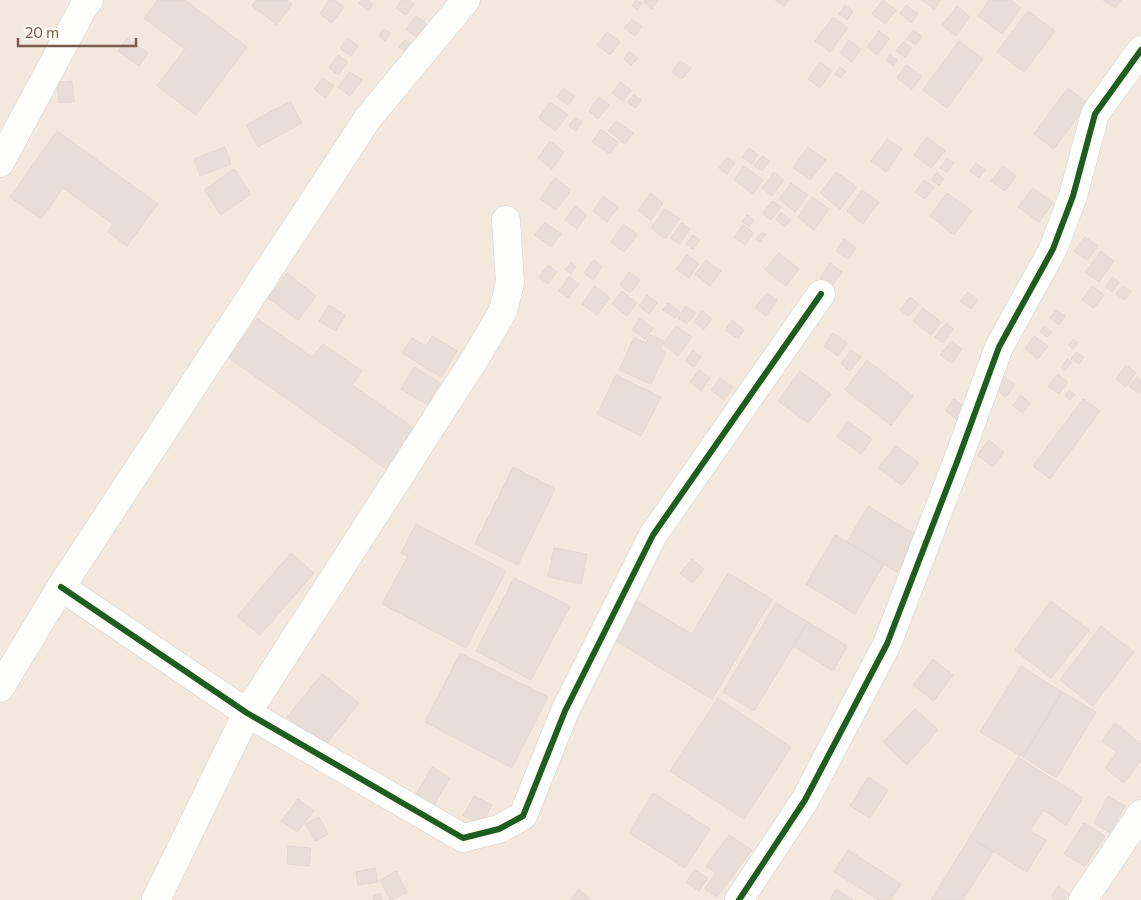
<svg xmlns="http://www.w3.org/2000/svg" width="1141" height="900" viewBox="0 0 1141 900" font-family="Commissioner,sans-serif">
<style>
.residential{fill:#f2e8de}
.building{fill:#e6ded7;stroke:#e2d8d2}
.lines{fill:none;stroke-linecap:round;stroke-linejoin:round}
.minor-casing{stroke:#d7d1cb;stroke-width:29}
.minor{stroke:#fefefd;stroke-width:28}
.cycleway-casing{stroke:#fffaf3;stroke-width:9}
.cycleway{stroke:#1b5e20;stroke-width:6}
</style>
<rect width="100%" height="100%" fill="#f9f5f0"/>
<!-- residential -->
<rect class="residential" x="0" y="0" width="1141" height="900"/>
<!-- building -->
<g class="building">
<path d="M158 0H185L247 47 196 115 157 86 185 49 144 18Z"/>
<path d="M256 0H287L292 4 277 25 252 6Z"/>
<path d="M329 0H334L344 7 332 23 320 14Z"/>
<path d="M362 0H368L373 4 368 11 359 3Z"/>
<path d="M402 0H409L414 4 406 15 396 8Z"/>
<path d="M636 0 642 3 637 10 632 6Z"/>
<path d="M645 0H658L652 9 644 2Z"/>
<path d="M775 0H789L784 6Z"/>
<path d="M883 0 896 10 885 24 872 14Z"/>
<path d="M922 0H941L934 9Z"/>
<path d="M989 0H1011L1021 8 1002 34 978 16Z"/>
<path d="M1103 0H1121L1115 8Z"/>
<path d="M845 5 853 11 847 20 839 14Z"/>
<path d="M906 5 918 14 911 23 900 13Z"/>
<path d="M957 6 970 17 956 36 942 25Z"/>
<path d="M1028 11 1055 31 1024 72 997 52Z"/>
<path d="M416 16 429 26 419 39 406 29Z"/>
<path d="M833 17 848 28 830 52 815 41Z"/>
<path d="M632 19 642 26 635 36 624 28Z"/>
<path d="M384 29 390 33 385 41 379 36Z"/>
<path d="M913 30 922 36 916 45 907 39Z"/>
<path d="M879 31 889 39 877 55 867 47Z"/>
<path d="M607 32 620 42 610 55 597 45Z"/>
<path d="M127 38 148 53 139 66 118 51Z"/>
<path d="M348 38 358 46 351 56 340 48Z"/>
<path d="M405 40 413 45 407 53 399 47Z"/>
<path d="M849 40 861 49 852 62 840 53Z"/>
<path d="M959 41 983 59 947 108 923 90Z"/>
<path d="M903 42 912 48 905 57 896 51Z"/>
<path d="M629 51 638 58 631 65 624 59Z"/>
<path d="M338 55 348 62 338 75 329 68Z"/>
<path d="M890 55 897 60 893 66 886 60Z"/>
<path d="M680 61 691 68 682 79 672 72Z"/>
<path d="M820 62 832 71 820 88 808 79Z"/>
<path d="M906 65 922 76 912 89 897 78Z"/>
<path d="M840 67 846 71 841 78 835 74Z"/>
<path d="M350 72 362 80 350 96 338 87Z"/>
<path d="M323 78 334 86 325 98 314 89Z"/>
<path d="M72 81 74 102 59 103 57 82Z"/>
<path d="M620 82 631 90 623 101 612 93Z"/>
<path d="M563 88 575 96 568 105 557 97Z"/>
<path d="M1068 88 1088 103 1054 149 1034 134Z"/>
<path d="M634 95 641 100 636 108 627 102Z"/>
<path d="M599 97 609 105 598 119 589 111Z"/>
<path d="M290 101 302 123 258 147 246 125Z"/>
<path d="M550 102 568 115 555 131 539 118Z"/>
<path d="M575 117 582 122 576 131 569 126Z"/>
<path d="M616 121 633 133 625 144 608 131Z"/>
<path d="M601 129 618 142 610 154 592 142Z"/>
<path d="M57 131 158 204 127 246 108 232 113 224 63 188 41 219 10 197Z"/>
<path d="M927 137 945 151 931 168 914 155Z"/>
<path d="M887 139 902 149 886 172 871 161Z"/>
<path d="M550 141 564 152 552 169 538 158Z"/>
<path d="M225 147 231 164 200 176 194 159Z"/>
<path d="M808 147 826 160 810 180 793 168Z"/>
<path d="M749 148 758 155 752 164 742 157Z"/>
<path d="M762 156 770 161 762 171 754 166Z"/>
<path d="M727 157 735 163 727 174 719 168Z"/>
<path d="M947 158 954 163 947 172 940 168Z"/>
<path d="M976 163 985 170 979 178 970 171Z"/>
<path d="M744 166 763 180 753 194 734 180Z"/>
<path d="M1003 166 1016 176 1005 191 991 181Z"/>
<path d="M234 169 251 194 221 215 204 190Z"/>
<path d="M774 172 784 180 772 196 762 188Z"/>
<path d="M836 172 857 187 840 209 820 193Z"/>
<path d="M937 173 944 179 939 185 931 180Z"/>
<path d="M555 178 571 190 556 210 540 199Z"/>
<path d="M924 180 934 187 925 199 915 192Z"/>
<path d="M791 183 808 195 795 212 779 199Z"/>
<path d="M1033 188 1053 203 1039 222 1018 207Z"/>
<path d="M862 190 879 202 863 224 847 211Z"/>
<path d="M651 193 663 203 651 220 638 210Z"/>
<path d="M947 193 972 211 954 235 930 216Z"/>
<path d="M603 196 618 207 607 222 593 211Z"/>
<path d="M812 197 829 209 814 230 798 217Z"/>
<path d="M772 201 781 207 771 220 763 213Z"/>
<path d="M575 206 587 215 577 229 565 220Z"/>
<path d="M665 209 680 219 665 239 651 228Z"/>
<path d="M781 212 791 220 785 227 776 220Z"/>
<path d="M747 215 754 220 749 227 742 221Z"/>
<path d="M545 222 561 234 551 247 535 235Z"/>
<path d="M682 223 690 229 679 244 670 238Z"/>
<path d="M624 224 637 235 624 252 611 242Z"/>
<path d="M743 225 754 233 745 245 734 237Z"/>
<path d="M762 232 766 234 760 242 756 239Z"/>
<path d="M693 235 700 240 693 249 686 244Z"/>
<path d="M1085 237 1098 246 1087 260 1074 251Z"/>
<path d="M844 239 856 248 848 259 836 251Z"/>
<path d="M1101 251 1114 261 1099 282 1085 272Z"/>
<path d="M779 253 799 269 786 286 765 270Z"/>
<path d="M687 255 699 264 689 278 676 269Z"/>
<path d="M594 260 602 267 593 280 584 273Z"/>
<path d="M706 260 721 271 710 286 695 274Z"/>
<path d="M571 263 576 267 571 274 565 270Z"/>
<path d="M830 263 842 272 831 287 820 278Z"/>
<path d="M548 265 557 272 548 284 539 277Z"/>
<path d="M629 272 640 280 630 293 620 285Z"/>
<path d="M287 273 316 296 298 320 268 298Z"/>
<path d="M569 277 579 284 568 298 559 291Z"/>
<path d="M1112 277 1119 282 1112 292 1106 287Z"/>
<path d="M595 286 610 298 597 315 582 304Z"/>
<path d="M1092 286 1104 295 1094 308 1082 300Z"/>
<path d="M1123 286 1131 291 1125 300 1116 294Z"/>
<path d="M622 291 637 303 627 316 612 304Z"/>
<path d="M968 292 978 300 971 309 960 301Z"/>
<path d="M767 293 777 300 766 316 755 308Z"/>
<path d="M647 295 657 303 649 314 639 306Z"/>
<path d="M910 297 919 304 909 316 900 310Z"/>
<path d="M668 303 680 312 675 318 663 310Z"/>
<path d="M329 305 345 315 336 331 319 321Z"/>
<path d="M686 306 696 313 687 324 678 318Z"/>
<path d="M923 308 941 322 931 335 913 321Z"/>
<path d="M1056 310 1065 316 1059 325 1050 318Z"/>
<path d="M702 311 712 319 704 329 694 322Z"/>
<path d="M257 318 312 357 323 344 362 371 352 385 418 431 389 471 229 358Z"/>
<path d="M640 318 653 328 645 339 632 330Z"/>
<path d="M732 320 744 330 738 339 725 330Z"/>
<path d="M946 323 953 329 943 343 935 337Z"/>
<path d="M676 326 692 337 678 356 663 344Z"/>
<path d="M1044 326 1052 332 1047 337 1040 332Z"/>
<path d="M833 333 847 343 838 356 824 346Z"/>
<path d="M650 335 664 341 660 349 666 352 651 384 619 370 634 338 646 343Z"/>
<path d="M432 336 457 351 441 377 402 353 412 338 426 346Z"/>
<path d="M1034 336 1048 346 1038 359 1025 349Z"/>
<path d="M1073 339 1078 343 1073 349 1068 345Z"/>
<path d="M952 341 962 349 952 363 940 355Z"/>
<path d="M693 350 701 357 694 367 685 361Z"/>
<path d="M851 350 861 357 850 371 841 364Z"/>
<path d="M1076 352 1084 357 1079 364 1071 359Z"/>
<path d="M1067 359 1072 362 1065 371 1061 368Z"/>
<path d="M867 360 913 396 891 425 845 390Z"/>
<path d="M1126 365 1136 373 1126 387 1116 379Z"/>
<path d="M414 367 440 383 428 405 401 389Z"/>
<path d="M699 370 710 378 701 391 690 382Z"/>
<path d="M800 371 831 394 808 423 778 401Z"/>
<path d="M1001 374 1015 385 1006 397 992 386Z"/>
<path d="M1058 374 1068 382 1059 394 1048 386Z"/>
<path d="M616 375 661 397 641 436 597 414Z"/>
<path d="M1136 377 1141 380V389L1138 393 1129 386Z"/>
<path d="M720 378 733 387 724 400 711 390Z"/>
<path d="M1069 390 1075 395 1070 400 1065 396Z"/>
<path d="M1020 395 1030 403 1023 413 1013 406Z"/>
<path d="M954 399 970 411 961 423 945 410Z"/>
<path d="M1083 399 1100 411 1050 479 1033 466Z"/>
<path d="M848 421 872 439 861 454 837 437Z"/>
<path d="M989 440 1004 452 993 467 977 455Z"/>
<path d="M896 446 919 463 902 485 878 468Z"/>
<path d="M513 467 555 489 518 565 475 544Z"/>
<path d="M868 506 918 536 897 572 847 542Z"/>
<path d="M416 524 506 571 466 648 382 604 408 556 401 553Z"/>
<path d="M835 535 884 564 855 614 806 584Z"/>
<path d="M554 548 587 554 581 584 548 577Z"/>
<path d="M291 553 314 573 260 635 237 616Z"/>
<path d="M692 559 704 569 692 583 680 573Z"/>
<path d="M728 573 772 599 712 699 613 639 635 600 692 634Z"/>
<path d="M514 578 570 606 531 680 476 651Z"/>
<path d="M1051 601 1089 630 1051 678 1015 650Z"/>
<path d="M776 603 808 622 754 711 723 692Z"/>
<path d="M808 622 847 646 833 671 793 646Z"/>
<path d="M1101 626 1134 652 1093 706 1060 680Z"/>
<path d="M460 653 548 697 512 768 425 722Z"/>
<path d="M933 659 953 675 934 701 913 685Z"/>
<path d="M1021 666 1062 692 1023 757 980 732Z"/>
<path d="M322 674 359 703 324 747 287 717Z"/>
<path d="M1062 692 1096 712 1056 778 1023 757Z"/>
<path d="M718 698 791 747 744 819 670 771Z"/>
<path d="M915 709 938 730 907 765 883 742Z"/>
<path d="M1115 723 1141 744V760L1124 783 1105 768 1117 752 1102 741Z"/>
<path d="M1018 757 1083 798 1066 825 1043 810 1030 831 1046 840 1027 872 970 837Z"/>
<path d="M432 767 450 778 430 811 412 801Z"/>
<path d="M868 777 888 790 870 818 850 806Z"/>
<path d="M653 793 710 829 685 868 629 833Z"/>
<path d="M474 796 492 805 481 825 463 816Z"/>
<path d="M1108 796 1125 806 1110 833 1094 823Z"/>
<path d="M298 799 314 811 297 832 281 821Z"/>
<path d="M319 817 328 834 315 841 305 824Z"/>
<path d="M1084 823 1105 836 1085 866 1064 854Z"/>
<path d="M729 835 752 850 717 897 705 889 716 873 706 866Z"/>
<path d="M970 837 993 852 963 900H931Z"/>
<path d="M288 846 311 848 309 866 287 864Z"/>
<path d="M848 850 901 884 891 900H879L834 872Z"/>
<path d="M375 868 378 882 358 885 356 872Z"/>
<path d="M695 870 708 878 699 891 686 882Z"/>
<path d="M396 871 407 893 390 900 380 880Z"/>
<path d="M1058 886 1069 894 1065 900H1055L1051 896Z"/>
<path d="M579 889 591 900H570Z"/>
<path d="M836 889 853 900H830Z"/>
<path d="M380 893 382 900H374L373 896Z"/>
</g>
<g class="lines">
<defs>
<g id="minor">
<path d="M0 163 83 8 89 0"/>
<path d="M61 587 247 713 463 838 499 829 523 816 565 711 653 535 821 294"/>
<path d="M0 688 61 587 368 118 466 0"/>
<path d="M156 900 247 713 476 357 503 311 510 283 506 220"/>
<path d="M739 900 805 800 887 644 957 462 999 347 1053 249 1073 196 1095 114 1141 50"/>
<path d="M1083 900 1141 814"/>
</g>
</defs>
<!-- minor casing -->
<use href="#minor" class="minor-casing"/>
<!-- minor -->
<use href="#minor" class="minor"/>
<defs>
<g id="cycleway">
<path d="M61 587 247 713 463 838 499 829 523 816 565 711 653 535 821 294"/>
<path d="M739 900 805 800 887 644 957 462 999 347 1053 249 1073 196 1095 114 1141 50"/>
</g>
</defs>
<!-- cycleway casing -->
<use href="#cycleway" class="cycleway-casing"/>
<!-- cycleway -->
<use href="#cycleway" class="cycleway"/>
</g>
<!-- scale -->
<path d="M18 38v8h118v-8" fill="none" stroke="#7a5c4d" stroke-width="2.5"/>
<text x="25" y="38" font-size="15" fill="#7a5c4d" stroke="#fffaf3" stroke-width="4" paint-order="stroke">20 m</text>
</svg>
